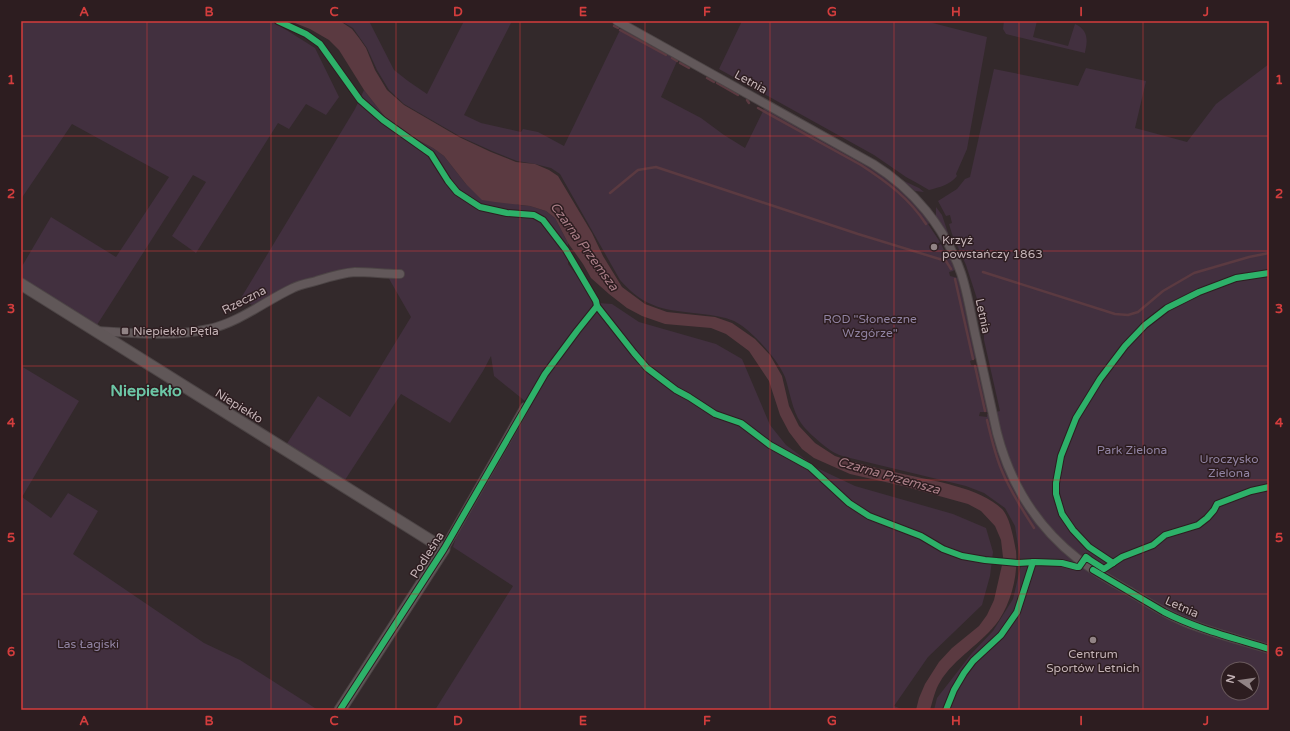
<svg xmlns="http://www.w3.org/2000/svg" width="1290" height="731" viewBox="0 0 1290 731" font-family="'Varela Round',sans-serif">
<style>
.green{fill:#42303f;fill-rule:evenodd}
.water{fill:#5b3a41}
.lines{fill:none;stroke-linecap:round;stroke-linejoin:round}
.stream{stroke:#5b3a41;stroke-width:2.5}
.street-casing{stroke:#4d4546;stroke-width:10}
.secondary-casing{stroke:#4d4546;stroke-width:13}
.street{stroke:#62585a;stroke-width:8}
.secondary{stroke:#605758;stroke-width:11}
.cycleway-casing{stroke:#2d1d20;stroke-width:8}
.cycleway{stroke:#2db169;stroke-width:6}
.grid{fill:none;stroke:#d33d3d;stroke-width:1;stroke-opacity:0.55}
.poi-dot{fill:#918385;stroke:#2d1d20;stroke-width:1.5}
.labels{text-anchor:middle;stroke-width:3;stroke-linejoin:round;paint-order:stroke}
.street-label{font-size:12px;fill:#c4b3b6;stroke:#2d1d20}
.poi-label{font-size:12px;fill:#c4b3b6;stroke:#2d1d20;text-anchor:start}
.park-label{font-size:12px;fill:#9083a2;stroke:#2d1d20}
.water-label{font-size:13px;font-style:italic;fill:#a97e87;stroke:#2d1d20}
.district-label{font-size:16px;font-weight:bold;fill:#6cc6a6;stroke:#2d1d20}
.neatline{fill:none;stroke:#d33d3d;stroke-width:1.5}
.grid-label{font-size:13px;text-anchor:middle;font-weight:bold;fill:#d33d3d}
</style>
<rect width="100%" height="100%" fill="#33292b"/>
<!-- green -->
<g class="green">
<path d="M21 21H272L315 48 339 97 326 115 306 104 289 129 278 123 196 253 172 236 206 182 193 175 95 328 21 279V268L51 217 116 257 169 177 72 124 21 199Z"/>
<path d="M341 21H369L394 70 408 81 427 94 464 21H512L464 115 481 123 521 132 523 129 538 132 564 146 621 28 678 59 661 97 701 118 724 135 745 148 765 107 872 168C895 183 914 200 930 223L928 224 940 242 933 247 934 248 941 244 947 256 949 255 955 269 953 271 949 272 950 276 958 278 976 357 975 359 970 361 971 365 978 366 988 412H980L979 416 987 417V414L1000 411 984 340V327L979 305 966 265 952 234 949 224 952 223 950 215 946 216 938 201 957 189 965 179 970 177 994 69 1078 86 1086 68 1146 81 1135 128 1187 142 1216 104 1269 64V710H934L937 698 972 653 993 631 1013 599 1021 565 1015 526 1005 508 984 493 966 486 850 458C845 456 840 456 835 453 826 448 807 432 801 423 792 410 790 392 785 377 779 363 767 349 756 338 750 332 742 325 734 321 724 317 713 315 702 314 666 310 645 309 620 280L560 174 551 168 535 164 517 161 492 151 461 137 404 104 389 90 377 70 367 48 353 28ZM1228 669H1252V693H1228Z"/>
<path d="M742 21H925L987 37 967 149 956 174 957 176C950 185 940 187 929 190L917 183 906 177 874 155 719 69Z"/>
<path d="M1004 21H1037L1033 37 1068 46 1075 24C1088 30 1088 40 1085 52V53L1006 34 1003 29Z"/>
<path d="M364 90 385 117 416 139 433 148 444 156 466 184 519 205 530 206 546 211 555 218 568 243V264L598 303 612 304 639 322 716 344 742 359 770 425 786 445 817 468 855 486 953 514 986 528 993 552 990 576 982 605 928 657 894 706 904 710H435L513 586 453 547 459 528 531 406 494 376 491 356 483 371 450 423 401 394 343 483 286 445 318 396 350 417 411 317 384 270 350 268 314 277 252 305 241 298 355 109Z"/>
<path d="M904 181 919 188 924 192 915 191Z"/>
<path d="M936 207 942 215 949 236 936 217Z"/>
<path d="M21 366 79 401 22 497 51 518 68 493 98 511 73 554 204 643 240 660 318 710H21Z"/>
</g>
<!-- water -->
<path class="water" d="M290 21H340L352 29 359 38 366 48 375 70 387 90 404 105 459 137 491 152 516 162 535 164 549 170 558 176 592 233 603 256 622 287 645 304 667 312 715 317 732 323 755 339 770 355 782 376 789 406 799 426 815 443 835 456 847 460C865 465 884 470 903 474 933 481 979 487 1002 509 1010 517 1014 540 1016 551 1018 575 1012 600 999 620 983 643 954 658 940 682 935 690 933 700 930 710H916L919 698 925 684 939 662 952 648 979 626 987 615 994 600 1002 565 1003 557 1001 540 995 526 981 511 968 504 903 486 850 474 814 458 802 449 789 432 780 415 769 381 749 351 726 334 711 328 665 324 642 316 627 308 609 294 591 278 583 264 568 243 555 218 546 211 530 206 495 202 482 200 466 184 444 156 433 148 416 139 385 117 364 90 339 50 329 40 310 29Z"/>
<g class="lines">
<!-- stream -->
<g class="stream">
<path d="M614 26 618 28"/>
<path d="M620 30 666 55"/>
<path d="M672 58 677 61"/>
<path d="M680 63 689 68"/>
<path d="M707 78 714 82"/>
<path d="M717 83 738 95"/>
<path d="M747 100 749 103"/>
<path d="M758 108 861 165C887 182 909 198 926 224"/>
<path d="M610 193 638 170 656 167 858 234 946 261 951 269"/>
<path d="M983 272 1115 314 1128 315 1138 312 1163 291 1194 273 1249 257 1269 253"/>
<path d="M955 279 973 359"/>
<path d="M975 366 985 411"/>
<path d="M987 420C991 437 995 455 1002 471 1010 491 1022 509 1034 528"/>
</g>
<defs>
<g id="street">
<path d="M617 21 873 164C913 189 945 227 961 273 968 294 971 316 976 338 983 370 990 401 997 433 1010 483 1037 527 1078 559 1094 571 1111 581 1129 591 1147 602 1165 614 1185 622 1212 633 1241 640 1269 649"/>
<path d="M98 331C135 333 173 337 209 329 240 322 265 301 293 288 301 284 309 283 316 281 329 277 341 273 355 272 370 272 385 274 400 274"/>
<path d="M444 549 525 407"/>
</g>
<path id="secondary" d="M21 284 444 549 340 710"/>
</defs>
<!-- street casing -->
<use href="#street" class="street-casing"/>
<!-- secondary casing -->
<use href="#secondary" class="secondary-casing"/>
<!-- street -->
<use href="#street" class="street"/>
<!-- secondary -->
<use href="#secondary" class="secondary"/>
<defs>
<g id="cycleway">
<path d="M278 21 306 34 320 44 360 100 383 120 431 154 448 181 457 192 480 207 507 213 534 215 543 220 566 250 596 301 597 306 634 353 647 368 676 390 689 397 715 414 741 423 770 445 810 467 849 503 869 516 921 536 943 549 962 556 985 560 1018 563 1035 562 1062 563 1077 567H1079L1086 557 1090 560 1104 569 1122 557 1153 545 1165 535 1198 525 1207 518 1214 510 1217 504 1251 491 1269 487"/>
<path d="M1113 563 1089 547 1073 530 1062 514 1056 494V483L1061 456 1076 418 1100 379 1125 346 1145 325 1167 308 1199 292 1236 278 1269 273"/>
<path d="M1093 570 1164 612C1197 629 1234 638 1269 649"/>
<path d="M340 710 444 549 545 374 577 331 597 306"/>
<path d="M946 710 954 690 964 673 973 661 1001 635 1017 612 1033 562"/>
</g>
</defs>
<!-- cycleway casing -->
<use href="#cycleway" class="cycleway-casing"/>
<!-- cycleway -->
<use href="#cycleway" class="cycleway"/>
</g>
<!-- grid -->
<path class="grid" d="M147 21V710M271 21V710M396 21V710M520 21V710M645 21V710M770 21V710M894 21V710M1019 21V710M1143 21V710M21 136H1269M21 251H1269M21 366H1269M21 480H1269M21 594H1269"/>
<!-- markers -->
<g class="poi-dot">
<circle cx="934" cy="247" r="4"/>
<rect x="121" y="327" width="8" height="8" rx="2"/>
<circle cx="1093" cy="640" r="4"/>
</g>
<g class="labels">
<!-- street labels -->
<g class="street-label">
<text transform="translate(751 82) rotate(29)" y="4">Letnia</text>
<text transform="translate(244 300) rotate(-27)" y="4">Rzeczna</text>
<text transform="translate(983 316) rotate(78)" y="4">Letnia</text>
<text transform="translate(239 406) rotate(32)" y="4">Niepiekło</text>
<text transform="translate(427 555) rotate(-58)" y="4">Podleśna</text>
<text transform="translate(1182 607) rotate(24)" y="4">Letnia</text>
</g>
<!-- poi labels -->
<g class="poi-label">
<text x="942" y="244">Krzyż<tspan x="942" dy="14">powstańczy 1863</tspan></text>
<text x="133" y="335">Niepiekło Pętla</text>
<text x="1093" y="658" text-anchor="middle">Centrum<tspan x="1093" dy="14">Sportów Letnich</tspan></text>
</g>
<!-- park labels -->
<g class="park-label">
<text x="870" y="323">ROD "Słoneczne<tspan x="870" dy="14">Wzgórze"</tspan></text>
<text x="1132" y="454">Park Zielona</text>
<text x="1229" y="463">Uroczysko<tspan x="1229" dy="14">Zielona</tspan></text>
<text x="88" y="648">Las Łagiski</text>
</g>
<!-- water labels -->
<g class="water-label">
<text transform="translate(585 246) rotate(54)" y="5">Czarna Przemsza</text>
<text transform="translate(889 475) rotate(16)" y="5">Czarna Przemsza</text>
</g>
<!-- district labels -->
<g class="district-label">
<text x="146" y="396">Niepiekło</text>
</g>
</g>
<!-- border -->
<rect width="1290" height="731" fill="none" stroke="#2d1d20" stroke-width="44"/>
<!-- north arrow -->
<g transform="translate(1240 681) rotate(283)"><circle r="19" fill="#2d1d20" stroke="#69595c"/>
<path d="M0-3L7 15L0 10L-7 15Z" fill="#918385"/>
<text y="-6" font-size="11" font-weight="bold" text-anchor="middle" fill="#c4b3b6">N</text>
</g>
<rect x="22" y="22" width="1246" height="687" class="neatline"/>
<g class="grid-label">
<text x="84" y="16">A</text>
<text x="209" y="16">B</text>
<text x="334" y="16">C</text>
<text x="458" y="16">D</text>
<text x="583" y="16">E</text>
<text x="707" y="16">F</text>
<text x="832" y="16">G</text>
<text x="956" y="16">H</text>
<text x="1081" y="16">I</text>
<text x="1206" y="16">J</text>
<text x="11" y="84">1</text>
<text x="1279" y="84">1</text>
<text x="11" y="198">2</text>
<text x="1279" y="198">2</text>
<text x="11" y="313">3</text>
<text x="1279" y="313">3</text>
<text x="11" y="427">4</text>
<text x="1279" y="427">4</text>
<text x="11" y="542">5</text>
<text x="1279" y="542">5</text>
<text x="11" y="656">6</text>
<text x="1279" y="656">6</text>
<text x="84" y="725">A</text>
<text x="209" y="725">B</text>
<text x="334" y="725">C</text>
<text x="458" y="725">D</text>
<text x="583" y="725">E</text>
<text x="707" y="725">F</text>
<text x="832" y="725">G</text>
<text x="956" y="725">H</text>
<text x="1081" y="725">I</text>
<text x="1206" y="725">J</text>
</g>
</svg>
